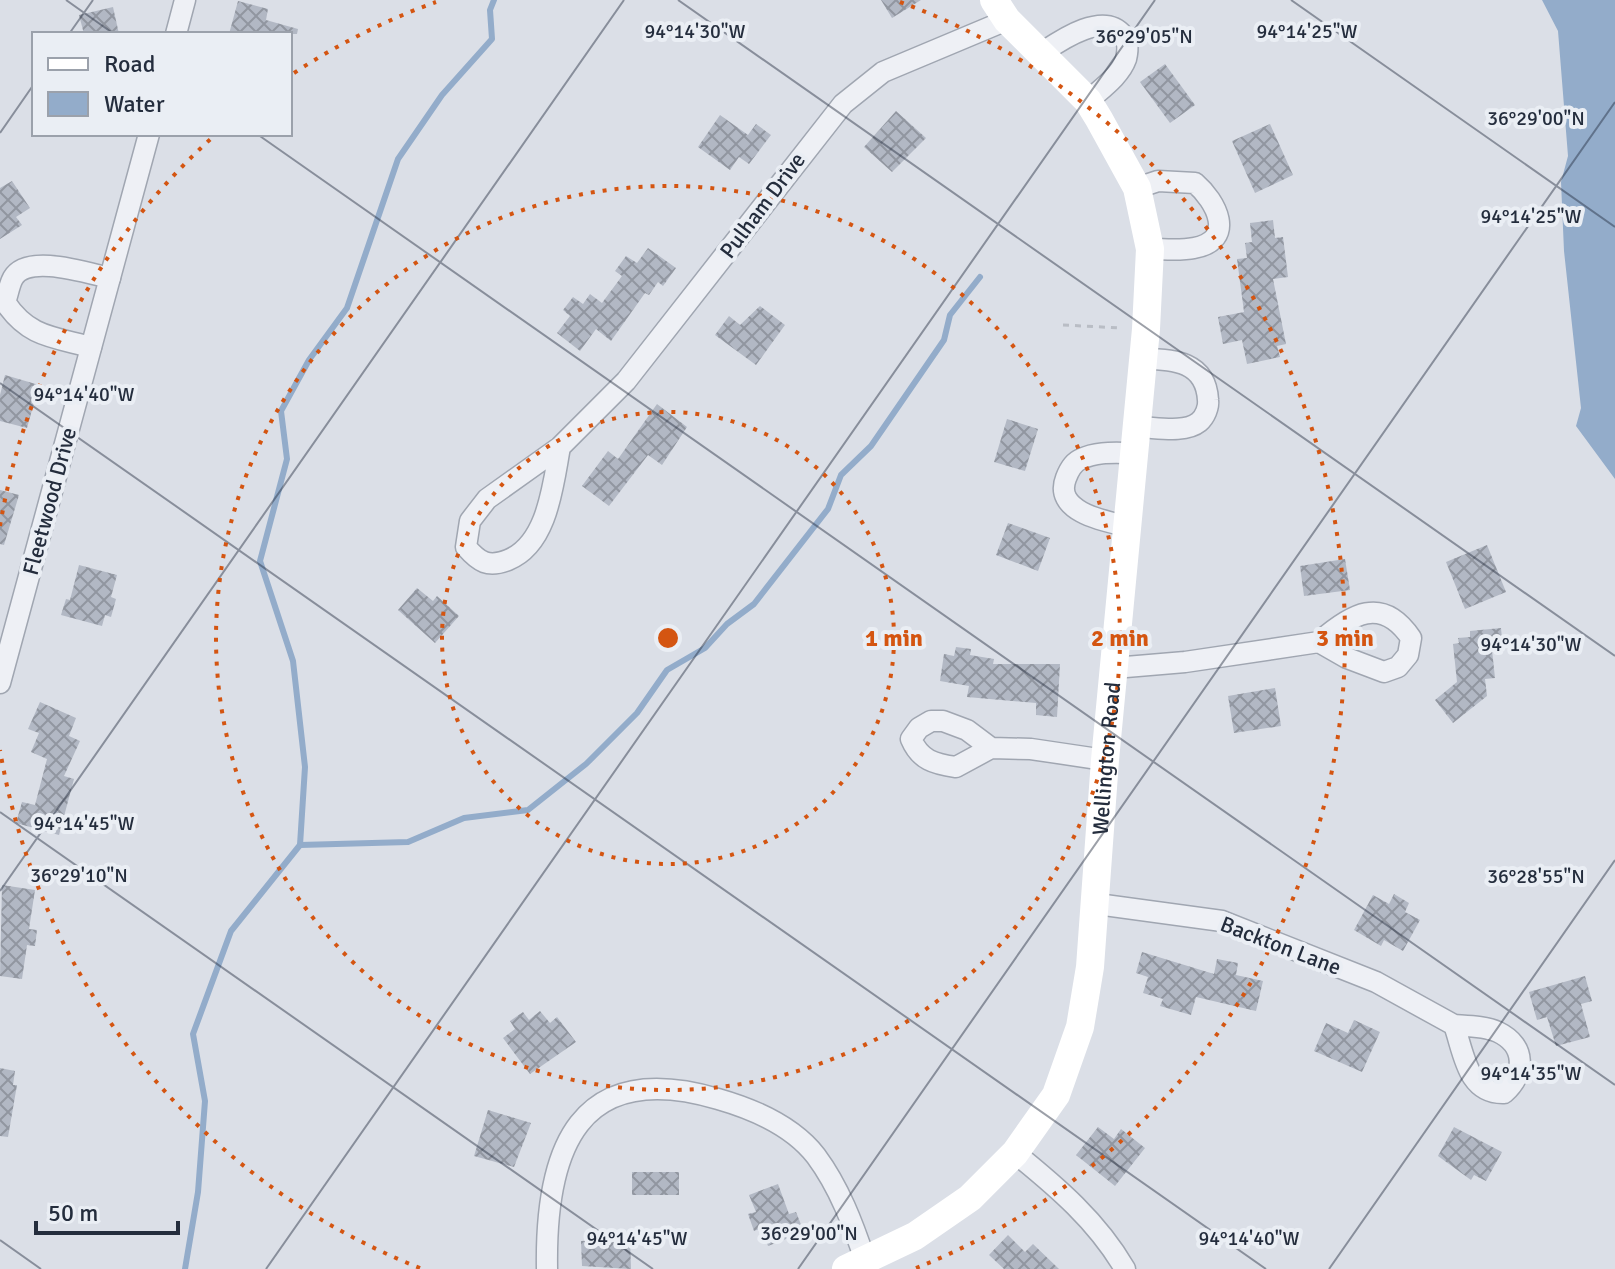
<svg xmlns="http://www.w3.org/2000/svg" width="1615" height="1269" viewBox="0 0 1615 1269" font-family="Signika,sans-serif">
<style>
.water{fill:#93acca}
.lines{fill:none;stroke-linecap:round;stroke-linejoin:round}
.stream{stroke:#93acca;stroke-width:6}
.building{fill:url(#building-cross-hatch)}
.street-casing{stroke:#a0a6b1;stroke-width:23}
.path{stroke:#b9bdc5;stroke-width:3;stroke-dasharray:6 6;stroke-linecap:butt}
.street{stroke:#eef0f5;stroke-width:20}
.secondary{stroke:#fff;stroke-width:28}
.ticks{fill:none;stroke:#242d3d;stroke-width:2;stroke-opacity:0.45}
.ring{fill:none;stroke:#d45511;stroke-width:4;stroke-dasharray:4 8}
.labels{text-anchor:middle;stroke-width:8;stroke-linejoin:round;paint-order:stroke}
.street-label{font-size:22px;fill:#242d3d;stroke:#eaeef4}
.ticks-label{font-size:20px;text-anchor:middle;fill:#242d3d;stroke:#eaeef4;stroke-width:8;stroke-linejoin:round;paint-order:stroke}
.centre{fill:#d45511;stroke:#eaeef4;stroke-width:4}
.ring-label{font-size:24px;text-anchor:middle;font-weight:bold;fill:#d45511;stroke:#eaeef4;stroke-width:8;stroke-linejoin:round;paint-order:stroke}
</style>
<defs>
<pattern id="building-cross-hatch" width="8" height="8" patternUnits="userSpaceOnUse" patternTransform="scale(2)"><rect width="8" height="8" fill="#b2b8c4"/><path d="M0 0l8 8M0 8l8-8" fill="none" stroke="#9196a0"/></pattern>
</defs>
<rect width="100%" height="100%" fill="#dbdfe7"/>
<!-- water -->
<path class="water" d="M1542 0H1615V479L1576 426 1581 408 1564 251 1561 182 1568 156 1558 31Z"/>
<g class="lines">
<!-- stream -->
<g class="stream">
<path d="M300 845 408 842 464 818 528 810 586 764 637 713 667 670 705 648 727 624 754 604 828 509 841 475 871 446 944 340 950 315 980 277"/>
<path d="M185 1269 198 1192 205 1101 193 1034 231 931 300 845 305 767 293 661 260 561 287 459 281 411 309 360 347 308 398 159 442 95 492 39 490 10 494 0"/>
</g>
</g>
<!-- building -->
<g class="building">
<path d="M881 0H921L892 18Z"/>
<path d="M238 1 268 9 266 20 298 29 297 34H229Z"/>
<path d="M113 7 119 34H84L79 15Z"/>
<path d="M1165 64 1195 105 1170 123 1140 82Z"/>
<path d="M896 111 926 138 892 172 864 147Z"/>
<path d="M720 115 748 135 756 124 771 135 749 164 739 157 730 170 698 147Z"/>
<path d="M1270 124 1293 175 1255 193 1232 141Z"/>
<path d="M12 181 30 208 16 217 22 225 0 239V188Z"/>
<path d="M1273 220 1275 238 1283 237 1288 277 1273 279 1286 344 1277 346 1280 357 1247 364 1242 340 1223 344 1218 317 1244 312 1237 259 1247 258 1245 243 1252 242 1250 223Z"/>
<path d="M648 248 676 268 663 286 658 282 649 295 645 293 611 341 596 329 580 351 557 333 570 316 563 310 573 297 583 304 590 294 602 303 622 276 615 271 626 256 637 263Z"/>
<path d="M760 306 785 325 756 365 715 335 729 316 740 325Z"/>
<path d="M5 375 39 385 27 428 0 421V395Z"/>
<path d="M657 404 687 427 662 465 648 455 609 506 582 486 608 451 618 459Z"/>
<path d="M1007 419 1038 429 1025 471 994 462Z"/>
<path d="M0 490 19 495 4 545 0 544Z"/>
<path d="M1008 523 1050 538 1038 571 996 555Z"/>
<path d="M1487 545 1506 592 1465 609 1446 562Z"/>
<path d="M1345 559 1350 590 1304 596 1300 566Z"/>
<path d="M79 565 117 575 111 597 116 599 111 617 105 615 102 626 61 615 66 599 70 600Z"/>
<path d="M417 588 433 601 437 596 459 616 435 643 398 610Z"/>
<path d="M1501 628 1503 649 1492 650 1495 678 1485 679 1487 696 1453 723 1435 700 1457 682 1453 644 1459 643 1458 638 1470 637V631Z"/>
<path d="M956 647 971 649 970 655 994 659 993 664H1060L1057 717 1036 715V703L967 697 969 686 940 681 944 654 954 656Z"/>
<path d="M1275 688 1281 726 1234 733 1228 696Z"/>
<path d="M40 702 76 718 69 736 80 741 64 776 74 779 59 835 16 823 22 802 35 805 47 759 31 752 39 733 28 729Z"/>
<path d="M2 885 35 890 29 929 37 930 35 946 27 945 22 979 0 976Z"/>
<path d="M1394 894 1409 903 1405 912 1420 920 1403 951 1384 940 1381 946 1354 930 1373 895 1389 904Z"/>
<path d="M1142 952 1214 974 1217 959 1238 963 1236 975 1263 981 1256 1011 1196 997 1191 1015 1160 1006 1163 999 1143 993 1148 977 1136 973Z"/>
<path d="M1585 976 1592 1001 1581 1004 1590 1037 1556 1046 1547 1017 1537 1020 1529 992Z"/>
<path d="M540 1011 550 1023 557 1017 576 1042 530 1074 503 1038 515 1029 510 1021 523 1012 529 1020Z"/>
<path d="M1354 1020 1380 1032 1362 1072 1314 1051 1326 1023 1348 1033Z"/>
<path d="M0 1068 15 1071 13 1085H17L8 1137 0 1136Z"/>
<path d="M488 1110 531 1123 514 1167 474 1156Z"/>
<path d="M1098 1127 1114 1139 1121 1129 1145 1148 1115 1186 1076 1155Z"/>
<path d="M1454 1127 1502 1152 1486 1181 1474 1175 1471 1180 1438 1156Z"/>
<rect x="632" y="1172" width="47" height="23"/>
<path d="M778 1184 789 1214 796 1212 804 1232 768 1246 762 1228 754 1231 748 1214 756 1212 749 1195Z"/>
<path d="M1008 1235 1025 1252 1033 1244 1059 1269H1004L989 1255Z"/>
<path d="M630 1238 631 1269 582 1266 581 1241Z"/>
</g>
<g class="lines">
<defs>
<g id="street">
<path d="M176 34 185 0"/>
<path d="M1043 52C1061 40 1103 11 1123 35 1129 42 1128 51 1126 59 1120 76 1101 89 1088 101"/>
<path d="M1137 188 1158 181 1195 183C1216 201 1237 240 1194 248 1180 251 1164 249 1150 249"/>
<path d="M91 347C53 337 28 337 5 302 8 295 9 285 13 278 27 253 87 273 110 278"/>
<path d="M1137 427C1155 427 1184 434 1199 422 1205 417 1209 407 1208 400 1206 362 1174 359 1144 359"/>
<path d="M560 447C553 484 548 544 508 560 488 568 479 562 466 547L470 521 487 499 560 447 626 381 843 104 883 72 1007 20"/>
<path d="M1126 526C1103 521 1053 511 1066 478 1069 470 1074 462 1081 459 1097 451 1116 453 1132 453"/>
<path d="M1114 668 1185 662 1319 642 1347 658 1384 672 1398 667 1408 655 1411 638C1382 595 1351 614 1319 642"/>
<path d="M0 683 149 134"/>
<path d="M991 748 956 767C934 764 920 760 911 739L919 728 931 721H943L967 730 991 748 1031 749 1105 760"/>
<path d="M1097 904 1222 921 1376 982 1454 1025C1464 1053 1467 1094 1504 1093 1525 1074 1527 1046 1498 1032 1485 1026 1467 1026 1454 1025"/>
<path d="M1015 1153C1057 1187 1097 1221 1125 1269"/>
<path d="M547 1269C545 1149 578 1058 718 1099 753 1109 792 1125 816 1156 839 1187 853 1224 865 1260"/>
</g>
</defs>
<!-- street casing -->
<use href="#street" class="street-casing"/>
<!-- path -->
<path class="path" d="M1063 325 1122 328"/>
<!-- street -->
<use href="#street" class="street"/>
<!-- secondary -->
<path class="secondary" id="s1" d="M846 1269 915 1236 970 1198 1015 1153 1056 1095 1080 1027 1090 967 1105 760 1146 329 1150 249 1137 188 1099 119 1088 101 1007 20 994 0"/>
</g>
<!-- ticks -->
<path class="ticks" d="M66 0 114 34M678 0 1615 656M1291 0 1615 227M69 34 93 0M0 133 34 84M257 134 1615 1085M0 383 1266 1269M0 812 653 1269M0 891 624 0M0 1240 41 1269M266 1269 1155 0M798 1269 1615 102M1329 1269 1615 860"/>
<!-- distance rings -->
<g class="ring">
<circle cx="668" cy="638" r="226"/>
<circle cx="668" cy="638" r="452"/>
<path d="M420 1268A677 677 0 0 1 0 750M0 526A677 677 0 0 1 215 135M294 73A677 677 0 0 1 436 2M900 2A677 677 0 0 1 916 1268"/>
</g>
<g class="labels">
<!-- street labels -->
<g class="street-label">
<text transform="translate(762 205) rotate(-53)" y="8">Pulham Drive</text>
<text transform="translate(49 501) rotate(-75)" y="8">Fleetwood Drive</text>
<text dy="8" stroke="none"><textPath href="#s1" startOffset="620">Wellington Road</textPath></text>
<text transform="translate(1281 945) rotate(21)" y="8">Backton Lane</text>
</g>
</g>
<g class="ticks-label">
<text x="695" y="38">94°14'30"W</text>
<text x="1307" y="38">94°14'25"W</text>
<text x="1144" y="43">36°29'05"N</text>
<text x="1536" y="125">36°29'00"N</text>
<text x="1531" y="223">94°14'25"W</text>
<text x="84" y="401">94°14'40"W</text>
<text x="1531" y="651">94°14'30"W</text>
<text x="84" y="830">94°14'45"W</text>
<text x="79" y="882">36°29'10"N</text>
<text x="1536" y="883">36°28'55"N</text>
<text x="1531" y="1080">94°14'35"W</text>
<text x="809" y="1240">36°29'00"N</text>
<text x="637" y="1245">94°14'45"W</text>
<text x="1249" y="1245">94°14'40"W</text>
</g>
<circle cx="668" cy="638" r="12" class="centre"/>
<g class="ring-label">
<text x="894" y="646">1 min</text>
<text x="1120" y="646">2 min</text>
<text x="1345" y="646">3 min</text>
</g>
<!-- legend -->
<rect x="32" y="32" width="260" height="104" fill="#eaeef4" stroke="#9ba1ab" stroke-width="2"/>
<rect x="48" y="58" width="40" height="12" fill="#ffffff" stroke="#9ba1ab" stroke-width="2"/>
<text x="104" y="72" font-size="24" fill="#242d3d">Road</text>
<rect x="48" y="92" width="40" height="24" fill="#93acca" stroke="#9ba1ab" stroke-width="2"/>
<text x="104" y="112" font-size="24" fill="#242d3d">Water</text>
<!-- scale -->
<path d="M36 1221v12h142v-12" fill="none" stroke="#242d3d" stroke-width="4"/>
<text x="48" y="1221" font-size="24" fill="#242d3d" stroke="#eaeef4" stroke-width="6" paint-order="stroke">50 m</text>
</svg>
